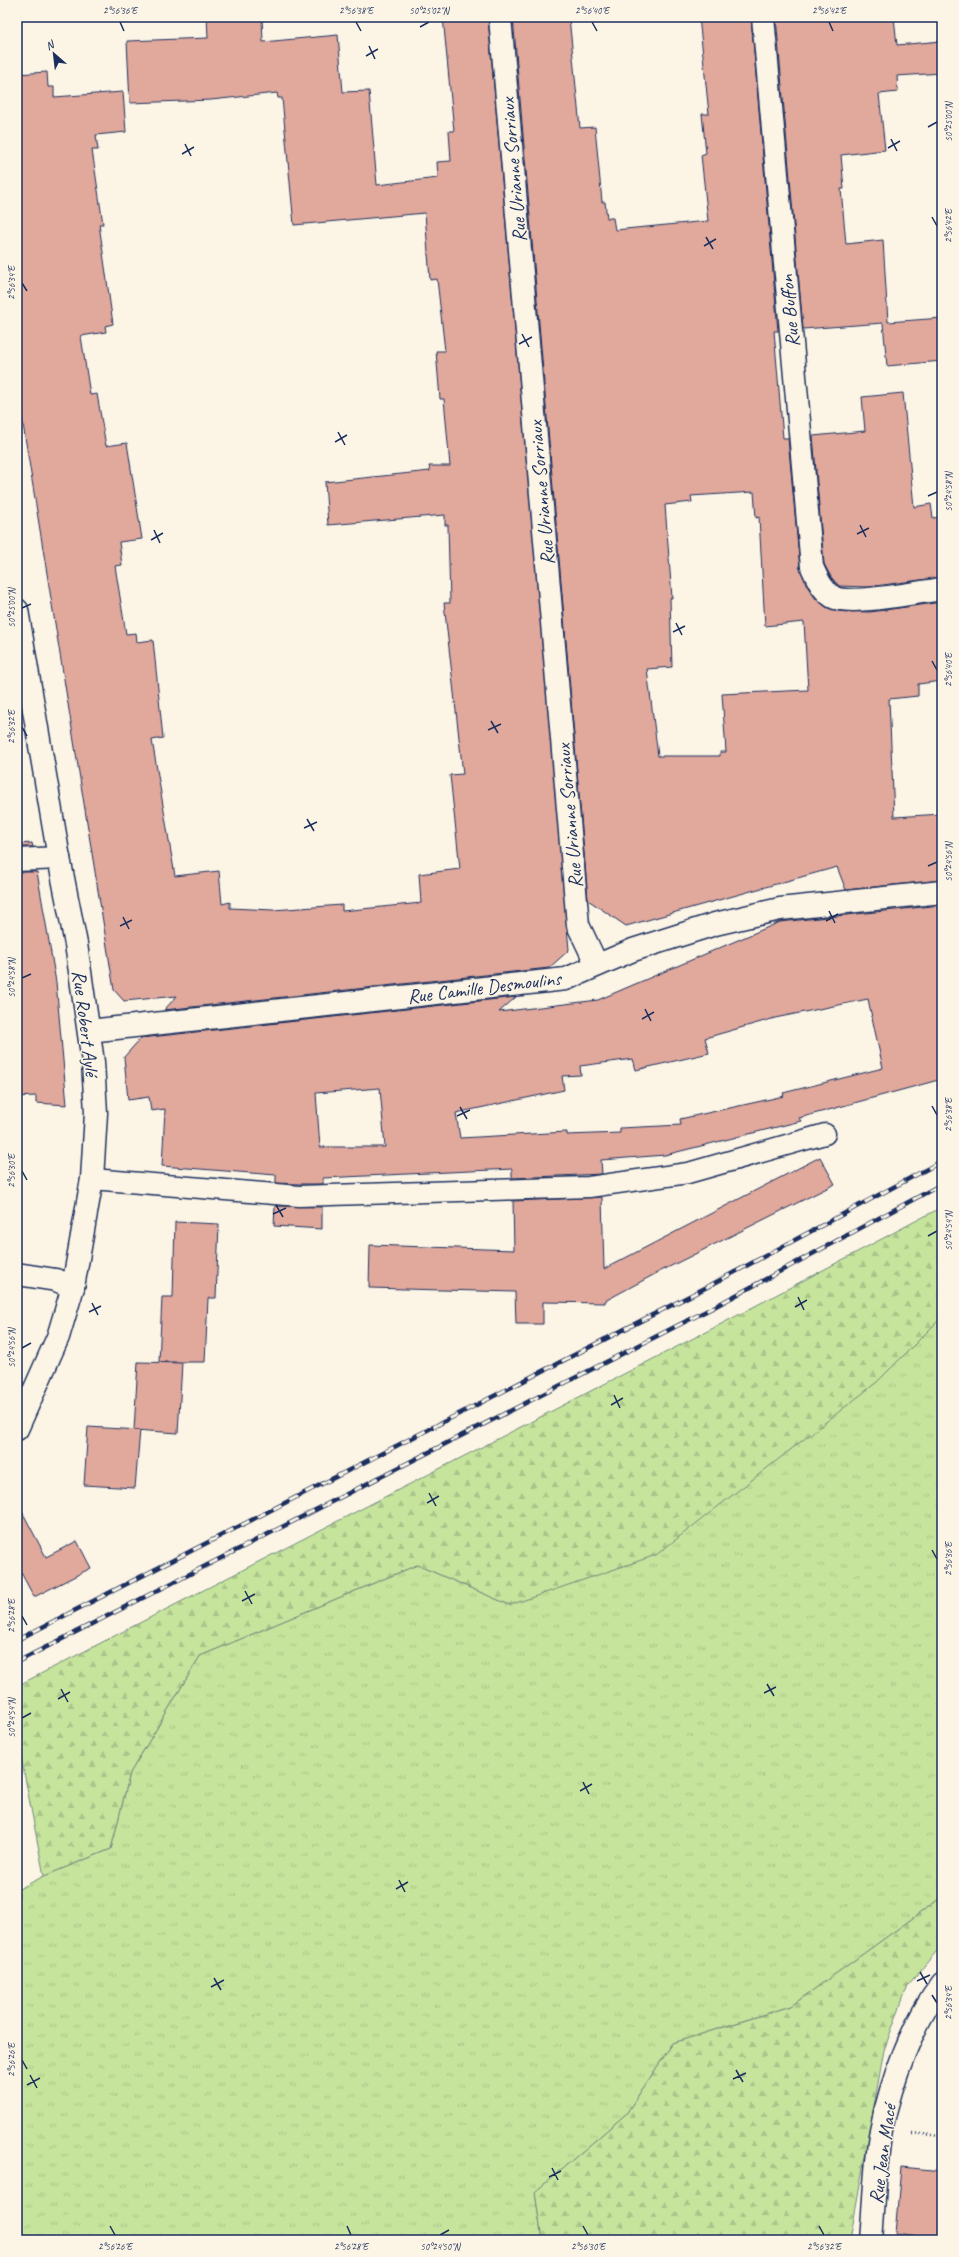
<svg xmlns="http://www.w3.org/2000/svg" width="959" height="2257" viewBox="0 0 959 2257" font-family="Caveat,sans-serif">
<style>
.grass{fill:url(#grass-tufts);stroke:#708a7d}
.forest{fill:url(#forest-firs);stroke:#708a7d}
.building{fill:#e1a89c;stroke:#1b2f5e;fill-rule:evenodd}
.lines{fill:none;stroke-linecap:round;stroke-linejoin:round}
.lane-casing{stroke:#1b2f5e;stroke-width:23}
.street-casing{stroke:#1b2f5e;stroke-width:25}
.secondary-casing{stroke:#1b2f5e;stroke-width:25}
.path{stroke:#1b2f5e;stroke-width:2.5;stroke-dasharray:1 3;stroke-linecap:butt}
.lane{stroke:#fcf5e5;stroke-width:20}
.street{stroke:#fcf5e5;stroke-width:22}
.secondary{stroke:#fcf5e5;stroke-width:22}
.rail-casing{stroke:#1b2f5e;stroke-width:4.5}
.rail{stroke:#fcf5e5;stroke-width:3;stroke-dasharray:9;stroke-linecap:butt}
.ticks{fill:none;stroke:#1b2f5e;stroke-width:1.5}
.labels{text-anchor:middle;stroke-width:3;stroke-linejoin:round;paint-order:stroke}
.street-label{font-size:20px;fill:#1b2f5e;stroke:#fcf5e5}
.neatline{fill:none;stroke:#1b2f5e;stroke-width:1.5}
.ticks-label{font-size:10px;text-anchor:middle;fill:#1b2f5e}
</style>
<defs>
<pattern id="grass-tufts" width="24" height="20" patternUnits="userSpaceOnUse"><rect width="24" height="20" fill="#c6e49c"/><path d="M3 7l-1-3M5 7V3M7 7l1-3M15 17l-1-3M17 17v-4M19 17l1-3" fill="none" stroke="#aac489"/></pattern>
<pattern id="forest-firs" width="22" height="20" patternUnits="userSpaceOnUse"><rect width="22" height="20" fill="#c6e49c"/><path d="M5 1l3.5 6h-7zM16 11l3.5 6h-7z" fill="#aac489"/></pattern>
</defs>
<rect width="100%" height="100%" fill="#fcf5e5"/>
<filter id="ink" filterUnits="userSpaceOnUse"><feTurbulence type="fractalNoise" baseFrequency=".025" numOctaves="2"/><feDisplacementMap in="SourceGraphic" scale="8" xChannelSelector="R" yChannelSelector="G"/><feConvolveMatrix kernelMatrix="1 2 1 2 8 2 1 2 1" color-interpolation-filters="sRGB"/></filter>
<g filter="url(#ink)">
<!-- grass -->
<path class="grass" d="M942 1317V1897L791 2006 673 2043 626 2114 535 2192 542 2240H17V1890L44 1876 111 1849 130 1773 200 1656 417 1565 510 1605 877 1382Z"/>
<!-- forest -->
<g class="forest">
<path d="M942 1207V1317L877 1382 656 1555 510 1605 417 1565 200 1656 130 1773 111 1849 44 1876 17 1736V1686L723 1323Z"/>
<path d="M942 1897V1945L908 1985 884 2050 850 2240H542L535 2192 626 2114 673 2043 791 2006Z"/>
</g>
<!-- building -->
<g class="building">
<path d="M207 17H262L263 42 338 35 343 92 369 91 377 185 438 178 437 162 451 161 449 131H454L443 17H488L569 950 549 968 164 1010 177 996 124 1001 114 990 17 387V74L47 72 48 87H54V97L123 92 126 132 96 135 98 150H92L103 224H99L113 324 105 326 106 332 81 336 90 395 97 394 106 446 127 443 142 539 119 542 122 565 115 566 126 634 136 633 137 642 153 640 163 738 152 740 175 876 219 871 222 904 230 902V908L273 910 342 905V911L421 903 419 874 460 869 450 775 463 774 444 603H450L448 525H445V515L328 525 325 482 430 471 429 466H450L444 399H440L436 351H445L437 279 430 280 425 213 294 225 282 98H278L277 93 211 100 130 103 127 41 208 38Z"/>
<path d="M513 17H569L580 128 595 127 602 202H605L607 218H613L615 230 708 221 701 155 706 153 702 114H709L699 17H751L778 331H774L783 438H788L800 568 807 586 816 599 826 607 838 611 870 612 942 602V681L918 684V696L889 699 894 817 942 814V880L846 890 837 867 626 926 588 900ZM754 492 756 518 759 517 765 626 804 622 808 690 722 694 726 752H720V756H658L647 669 672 667 670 598H672L665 505 692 502 691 496Z"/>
<path d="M776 17H894L897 45 942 41V73L897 76 898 92 879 94 885 150 841 155 844 189H841L846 244 883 240 888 322 942 318V361L887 366 883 323 803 329Z"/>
<path d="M903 393 914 507 931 504 933 518 942 517V577L868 587 839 586 831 577 824 564 813 436 865 431 862 397Z"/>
<path d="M32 843 33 847H17V844Z"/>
<path d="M17 872H37L56 982 67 1105 36 1103V1096L17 1097Z"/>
<path d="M942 905V1079L799 1118 801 1121 665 1155 601 1160 602 1174 512 1178V1169L323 1178V1184H299L276 1183V1175L162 1166 165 1109 151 1111 149 1097 128 1100 124 1057 141 1038 516 997 499 1012 598 1000 780 922ZM868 999 883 1068 783 1093 784 1096 680 1119 681 1125 620 1128V1133L567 1135V1132L460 1138 456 1113 564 1090 562 1076 581 1075 580 1066 633 1059 636 1070 709 1053 705 1038 775 1018ZM380 1088 385 1147H320L316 1093Z"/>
<path d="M820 1157 835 1184 655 1274 605 1301V1303L543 1302V1324H516L515 1292 369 1288 370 1245 514 1250 513 1201 602 1197 604 1269Z"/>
<path d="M275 1206 322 1207V1229L274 1226Z"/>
<path d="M175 1222 219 1224 216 1298H208L205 1362H159L162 1297H173Z"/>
<path d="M138 1362 182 1363 178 1433 134 1430Z"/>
<path d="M88 1427 140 1430 135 1488 84 1485Z"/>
<path d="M17 1502 46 1557 77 1541 91 1568 34 1597 17 1565Z"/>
<path d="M901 2167 942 2171V2240L895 2234Z"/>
</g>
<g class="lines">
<defs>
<path id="lane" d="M92 1179 299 1196 589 1187 688 1173 825 1134"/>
<g id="street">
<path d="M500 17 578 925 597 965"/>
<path d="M763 17 812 567C817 578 822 590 833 597 849 606 920 592 942 589"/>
<path d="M17 860 59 858"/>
<path d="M89 1031 566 979 633 950 715 924 780 909 942 892"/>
<path d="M871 2240C874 2206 875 2163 881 2130 891 2082 912 2023 942 1984"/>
</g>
<g id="secondary">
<path d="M17 610 59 858 76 944 93 1062 96 1113 92 1179 73 1287 58 1337 17 1429"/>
<path d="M17 1274 56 1280 73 1287"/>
</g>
</defs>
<!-- lane casing -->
<use href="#lane" class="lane-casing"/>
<!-- street casing -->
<use href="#street" class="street-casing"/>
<!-- secondary casing -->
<use href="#secondary" class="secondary-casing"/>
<!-- path -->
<path class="path" d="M912 2133 942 2136"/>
<!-- lane -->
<use href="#lane" class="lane"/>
<!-- street -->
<use href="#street" class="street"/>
<!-- secondary -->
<use href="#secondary" class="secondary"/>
<defs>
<g id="rail">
<path d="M17 1640 707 1287 942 1161"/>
<path d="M17 1662 714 1307 942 1184"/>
</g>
</defs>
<!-- rail casing -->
<use href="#rail" class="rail-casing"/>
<!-- rail -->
<use href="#rail" class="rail"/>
</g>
</g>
<!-- ticks -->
<path class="ticks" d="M120 22 124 31M356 22 361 31M592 22 597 31M829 22 833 31M420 27 429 22M369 46 375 59M366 56 378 49M928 127 937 122M891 139 897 151M185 144 191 156M888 148 900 141M182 154 194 147M932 217 937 226M706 237 713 249M704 246 716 239M22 283 27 291M522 334 529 347M519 344 532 337M338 432 345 445M335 442 347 435M928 496 937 492M860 525 866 537M154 530 160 543M857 534 869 528M151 540 163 533M22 608 31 604M676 623 682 635M673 632 685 626M932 661 937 670M491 721 498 733M22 727 27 736M488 730 501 724M307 819 314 831M304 828 317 822M928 866 937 862M829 911 835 923M123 917 129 929M826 921 838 914M120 926 132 920M22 978 31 974M645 1009 651 1021M642 1019 654 1012M932 1106 937 1115M460 1107 467 1119M457 1116 470 1110M22 1171 27 1180M276 1205 283 1217M273 1214 286 1208M928 1236 937 1231M798 1297 804 1310M92 1303 98 1315M795 1307 807 1300M89 1312 101 1306M22 1348 31 1343M614 1395 620 1408M611 1405 623 1398M429 1493 436 1506M427 1503 439 1496M932 1550 937 1559M245 1591 252 1604M242 1601 255 1594M22 1616 27 1625M767 1684 774 1696M61 1689 68 1702M764 1693 776 1687M58 1699 70 1692M22 1718 31 1713M583 1782 589 1794M580 1791 592 1784M399 1880 405 1892M396 1889 408 1882M920 1972 927 1984M214 1978 221 1990M917 1981 930 1975M211 1987 224 1980M932 1995 937 2003M22 2060 27 2069M736 2070 743 2082M30 2075 37 2088M733 2079 746 2073M27 2085 40 2078M552 2168 558 2180M549 2177 561 2171M110 2226 115 2235M347 2226 351 2235M583 2226 588 2235M819 2226 824 2235M440 2235 449 2230"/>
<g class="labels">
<!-- street labels -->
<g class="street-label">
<text transform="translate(513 170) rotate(-95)" y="7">Rue Urianne Sorriaux</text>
<text transform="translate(789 311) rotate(-95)" y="7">Rue Buffon</text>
<text transform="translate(541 493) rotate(-95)" y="7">Rue Urianne Sorriaux</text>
<text transform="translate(569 816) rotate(-95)" y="7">Rue Urianne Sorriaux</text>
<text transform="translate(484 987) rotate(-7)" y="7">Rue Camille Desmoulins</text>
<text transform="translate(86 1023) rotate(83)" y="7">Rue Robert Aylé</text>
<text transform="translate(882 2154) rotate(-82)" y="7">Rue Jean Macé</text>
</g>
</g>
<!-- margin -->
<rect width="959" height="2257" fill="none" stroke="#fcf5e5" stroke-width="44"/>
<!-- north arrow -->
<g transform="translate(54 54) rotate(332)" stroke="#fcf5e5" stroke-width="3" paint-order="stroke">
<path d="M0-3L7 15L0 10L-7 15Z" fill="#1b2f5e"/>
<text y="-6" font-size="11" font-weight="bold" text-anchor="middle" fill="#1b2f5e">N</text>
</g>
<rect x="22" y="22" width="915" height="2213" class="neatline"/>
<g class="ticks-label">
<text x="120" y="14">2°56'36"E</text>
<text x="356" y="14">2°56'38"E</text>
<text x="429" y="14">50°25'02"N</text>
<text x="592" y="14">2°56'40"E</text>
<text x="829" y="14">2°56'42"E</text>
<text transform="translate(948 122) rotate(-90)" y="4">50°25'00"N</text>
<text transform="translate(948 226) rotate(-90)" y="4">2°56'42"E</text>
<text transform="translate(11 283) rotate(-90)" y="4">2°56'34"E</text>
<text transform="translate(948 492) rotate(-90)" y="4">50°24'58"N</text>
<text transform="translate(11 608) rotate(-90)" y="4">50°25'00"N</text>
<text transform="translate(948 670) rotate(-90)" y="4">2°56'40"E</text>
<text transform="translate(11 727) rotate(-90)" y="4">2°56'32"E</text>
<text transform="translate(948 862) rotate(-90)" y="4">50°24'56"N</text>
<text transform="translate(11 978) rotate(-90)" y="4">50°24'58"N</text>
<text transform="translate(948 1115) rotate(-90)" y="4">2°56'38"E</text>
<text transform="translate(11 1171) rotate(-90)" y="4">2°56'30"E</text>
<text transform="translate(948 1231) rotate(-90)" y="4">50°24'54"N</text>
<text transform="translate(11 1348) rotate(-90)" y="4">50°24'56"N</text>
<text transform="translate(948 1559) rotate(-90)" y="4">2°56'36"E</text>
<text transform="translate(11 1616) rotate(-90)" y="4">2°56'28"E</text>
<text transform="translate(11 1718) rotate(-90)" y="4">50°24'54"N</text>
<text transform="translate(948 2003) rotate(-90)" y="4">2°56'34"E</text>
<text transform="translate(11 2060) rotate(-90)" y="4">2°56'26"E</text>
<text x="115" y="2250">2°56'26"E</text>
<text x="351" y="2250">2°56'28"E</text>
<text x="440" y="2250">50°24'50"N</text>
<text x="588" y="2250">2°56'30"E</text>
<text x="824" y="2250">2°56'32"E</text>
</g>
</svg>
